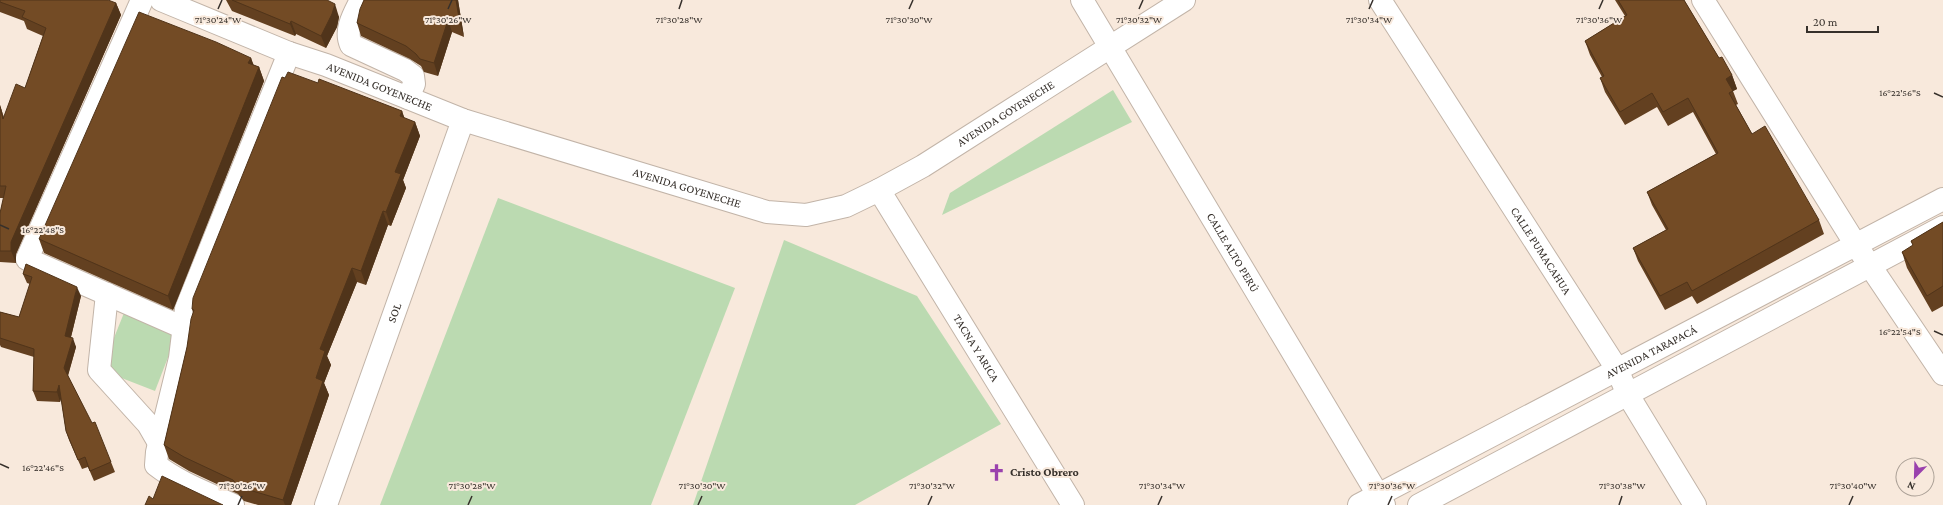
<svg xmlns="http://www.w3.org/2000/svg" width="1943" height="505" viewBox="0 0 1943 505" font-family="'Crimson Pro',serif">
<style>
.green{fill:#bbdab1}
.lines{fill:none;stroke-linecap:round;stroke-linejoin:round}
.minor-casing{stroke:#c2b4a8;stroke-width:24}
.major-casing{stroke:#c2b4a8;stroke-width:24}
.minor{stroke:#fff;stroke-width:22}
.major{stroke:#fff;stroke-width:22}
.wall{fill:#634020}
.shaded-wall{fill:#50341a}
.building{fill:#734b25;stroke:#50341a}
.ticks{fill:none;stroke:#36302b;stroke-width:1.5}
.labels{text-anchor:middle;stroke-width:4;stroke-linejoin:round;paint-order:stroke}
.street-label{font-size:12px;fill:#36302b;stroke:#f8e9dc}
.poi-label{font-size:12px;font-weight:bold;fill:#36302b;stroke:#f8e9dc;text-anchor:start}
.ticks-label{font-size:10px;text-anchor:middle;fill:#36302b;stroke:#f8e9dc;stroke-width:4;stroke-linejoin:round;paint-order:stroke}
</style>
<rect width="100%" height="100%" fill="#f8e9dc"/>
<!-- green -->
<g class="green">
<path d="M1113 90 1132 122 942 215 950 193Z"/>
<path d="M498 198 735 288 651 505H380Z"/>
<path d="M784 240 917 296 1001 424 855 505H693Z"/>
<path d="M126 308 179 329 155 391 101 370Z"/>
</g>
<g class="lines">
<defs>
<g id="minor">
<path d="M142 0 27 259 184 328"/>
<path id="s1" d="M161 0 289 53 326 65 463 120 767 212 806 215 846 206 879 190 1073 505"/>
<path d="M361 0C354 14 344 30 351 45L405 70 413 76 414 84 408 98"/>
<path id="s2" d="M1082 0 1384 505"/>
<path id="s3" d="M1380 0 1617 369 1628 395 1695 505"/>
<path d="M1703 0 1856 245 1943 374"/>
<path d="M107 294 99 370 148 424 159 443"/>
<path d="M233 505C207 493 179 483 156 465L157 452 180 358 186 309 289 53"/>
<path id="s4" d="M326 505 463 120"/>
<path id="s5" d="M1359 505 1943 199"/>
<path d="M1419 505 1943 227"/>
</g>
<g id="major">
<path id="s6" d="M879 190 923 166 1184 0"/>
</g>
</defs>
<!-- minor casing -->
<use href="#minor" class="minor-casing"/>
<!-- major casing -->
<use href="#major" class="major-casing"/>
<!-- minor -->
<use href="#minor" class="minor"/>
<!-- major -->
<use href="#major" class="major"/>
</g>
<!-- wall -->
<g class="wall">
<path d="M0 0 116 3 121 15 16 254V263L0 262V213L4 198H0V105L4 118 25 88 43 36 27 29 24 21 0 12Z"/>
<path d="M226 0H327L339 17 337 27 326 48 296 34 295 36 232 11Z"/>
<path d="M364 0H458L464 37 452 32 438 76 424 72 421 66 410 59 361 36 357 23Z"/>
<path d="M1615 0H1684L1719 58 1732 75 1737 89 1733 91 1738 104 1736 105 1752 134 1819 220 1824 234 1697 304 1692 296 1665 310 1638 261 1633 248 1666 230 1652 205 1647 192 1716 154 1693 112 1668 126 1657 107 1625 125 1605 92 1600 78 1602 77 1590 55 1585 41 1625 16Z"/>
<path d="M251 58 253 65 259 67 264 81 173 310 44 253 39 239Z"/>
<path d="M285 78 318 83 402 111 404 118 415 122 420 136 403 180 406 188 391 226 388 225 366 285 357 282 327 356 331 365 324 383 329 395 291 505H258L244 501 238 494 189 471 169 459 164 445 187 347 193 313 192 309Z"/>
<path d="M1943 222V306L1932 312 1907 268 1902 252 1913 246 1911 241Z"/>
<path d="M26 264 81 296 71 337 76 347 68 376 111 462 115 472 94 481 88 467 82 469 69 440 66 431 61 399 60 402 37 401 33 391 34 357 1 347 0 345V312L19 317 30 284 27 283 23 274Z"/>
</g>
<!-- shaded-wall -->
<g class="shaded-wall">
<path d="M456 0H458L464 37 460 24Z"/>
<path d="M116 3 121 15 16 254V263L11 251V242Z"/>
<path d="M335 4 339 17 337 27 326 48 321 36Z"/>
<path d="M448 20 452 32 438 76 434 63Z"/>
<path d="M291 21 296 34 295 36 290 24Z"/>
<path d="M251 58 256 71 248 63Z"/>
<path d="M259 67 264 81 173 310 168 296Z"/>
<path d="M1732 75 1737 89 1733 91 1726 79Z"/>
<path d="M0 105 8 131 0 107Z"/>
<path d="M402 111 407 125 400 116Z"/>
<path d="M415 122 420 136 403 180 406 188 391 226 386 212 395 172Z"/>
<path d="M383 211 388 225 366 285 361 271Z"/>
<path d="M352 268 357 282 327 356 331 365 324 383 329 395 291 505H285L283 500 316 378 320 349Z"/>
<path d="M77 287 81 296 69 345 65 336Z"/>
<path d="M73 338 76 347 67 378 64 368Z"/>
<path d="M59 385 62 395 60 402 57 392Z"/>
</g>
<!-- building -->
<g class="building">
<path d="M0 0H108L116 3 11 242V251H0V213L6 186H0V107L3 119 16 84 25 88 46 28 22 17 25 11 0 2Z"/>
<path d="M232 0H327L335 4 332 14 321 36 291 21 290 24Z"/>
<path d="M364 0H456L460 24 448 20 434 63 420 59 416 54 406 46 357 23 360 9Z"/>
<path d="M1618 0H1684L1719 58 1722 57 1732 75 1726 79 1733 91 1729 93 1752 134 1765 126 1819 220 1692 291 1687 282 1660 296 1633 248 1668 229 1647 192 1718 153 1688 98 1663 112 1652 93 1620 112 1600 78 1604 76 1585 41 1627 15Z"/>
<path d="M139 12 216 42 251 58 248 63 259 67 168 296 39 239Z"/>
<path d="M288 72 318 83 319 79 402 111 400 116 415 122 395 172 401 174 386 212 383 211 361 271 352 268 320 349 325 351 316 378 323 381 283 500 239 487 233 480 184 457 164 445 187 347 191 319 194 310 192 309 193 298 282 77 285 78Z"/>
<path d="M1943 222V286L1927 296 1902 252 1913 245 1911 241Z"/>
<path d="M26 264 77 287 65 336 73 338 64 368 92 423 95 422 111 462 90 471 85 457 78 460 66 431 59 385 57 392 33 391 34 349 0 338V312L19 317 32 277 23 274Z"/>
<path d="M162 476 223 505H145L149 496 153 499Z"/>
</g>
<!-- ticks -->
<path class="ticks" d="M218 9 222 0M448 9 452 0M679 9 682 0M909 9 913 0M1139 9 1143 0M1369 9 1373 0M1599 9 1603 0M1934 93 1943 97M0 225 9 229M1934 331 1943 335M0 464 9 468M238 505 242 496M468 505 472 496M698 505 702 496M928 505 932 496M1158 505 1162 496M1388 505 1392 496M1619 505 1622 496M1849 505 1853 496"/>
<!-- icons -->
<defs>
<symbol id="church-bare" viewBox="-9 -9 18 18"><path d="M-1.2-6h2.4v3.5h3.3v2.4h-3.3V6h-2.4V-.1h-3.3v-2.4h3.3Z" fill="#9a41ad" stroke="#f8e9dc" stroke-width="2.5" paint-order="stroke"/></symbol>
</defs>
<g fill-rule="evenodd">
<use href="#church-bare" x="984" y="460" width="25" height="25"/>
</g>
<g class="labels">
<!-- street labels -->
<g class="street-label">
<text dy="4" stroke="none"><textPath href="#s1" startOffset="235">AVENIDA GOYENECHE</textPath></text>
<text dy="4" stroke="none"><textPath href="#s6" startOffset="148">AVENIDA GOYENECHE</textPath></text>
<text dy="4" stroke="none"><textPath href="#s1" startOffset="559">AVENIDA GOYENECHE</textPath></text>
<text dy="4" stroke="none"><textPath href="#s3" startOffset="298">CALLE PUMACAHUA</textPath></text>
<text dy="4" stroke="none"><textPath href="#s2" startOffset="294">CALLE ALTO PERÚ</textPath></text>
<text dy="4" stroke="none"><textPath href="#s4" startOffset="204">SOL</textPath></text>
<text dy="4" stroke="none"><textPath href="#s1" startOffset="945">TACNA Y ARICA</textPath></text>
<text dy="4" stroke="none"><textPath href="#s5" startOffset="330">AVENIDA TARAPACÁ</textPath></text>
</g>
<!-- poi labels -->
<g class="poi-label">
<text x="1010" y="476">Cristo Obrero</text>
</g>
</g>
<g class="ticks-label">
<text x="218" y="23">71°30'24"W</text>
<text x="448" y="23">71°30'26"W</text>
<text x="679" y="23">71°30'28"W</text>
<text x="909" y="23">71°30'30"W</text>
<text x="1139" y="23">71°30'32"W</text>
<text x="1369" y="23">71°30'34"W</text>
<text x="1599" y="23">71°30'36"W</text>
<text x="1900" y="96">16°22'56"S</text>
<text x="43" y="233">16°22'48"S</text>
<text x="1900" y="335">16°22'54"S</text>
<text x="43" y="471">16°22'46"S</text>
<text x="242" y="489">71°30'26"W</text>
<text x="472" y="489">71°30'28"W</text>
<text x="702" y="489">71°30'30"W</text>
<text x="932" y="489">71°30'32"W</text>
<text x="1162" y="489">71°30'34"W</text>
<text x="1392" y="489">71°30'36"W</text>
<text x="1622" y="489">71°30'38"W</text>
<text x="1853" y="489">71°30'40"W</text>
</g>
<!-- north arrow -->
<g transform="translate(1915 477) rotate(203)"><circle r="19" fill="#f8e9dc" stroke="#aa9f95"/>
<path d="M0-3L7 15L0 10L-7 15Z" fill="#9a41ad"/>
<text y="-6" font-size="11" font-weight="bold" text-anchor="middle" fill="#36302b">N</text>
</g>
<!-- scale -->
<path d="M1807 26v6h71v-6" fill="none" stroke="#36302b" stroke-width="2"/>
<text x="1813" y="26" font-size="12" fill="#36302b" stroke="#f8e9dc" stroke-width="3" paint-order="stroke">20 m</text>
</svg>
